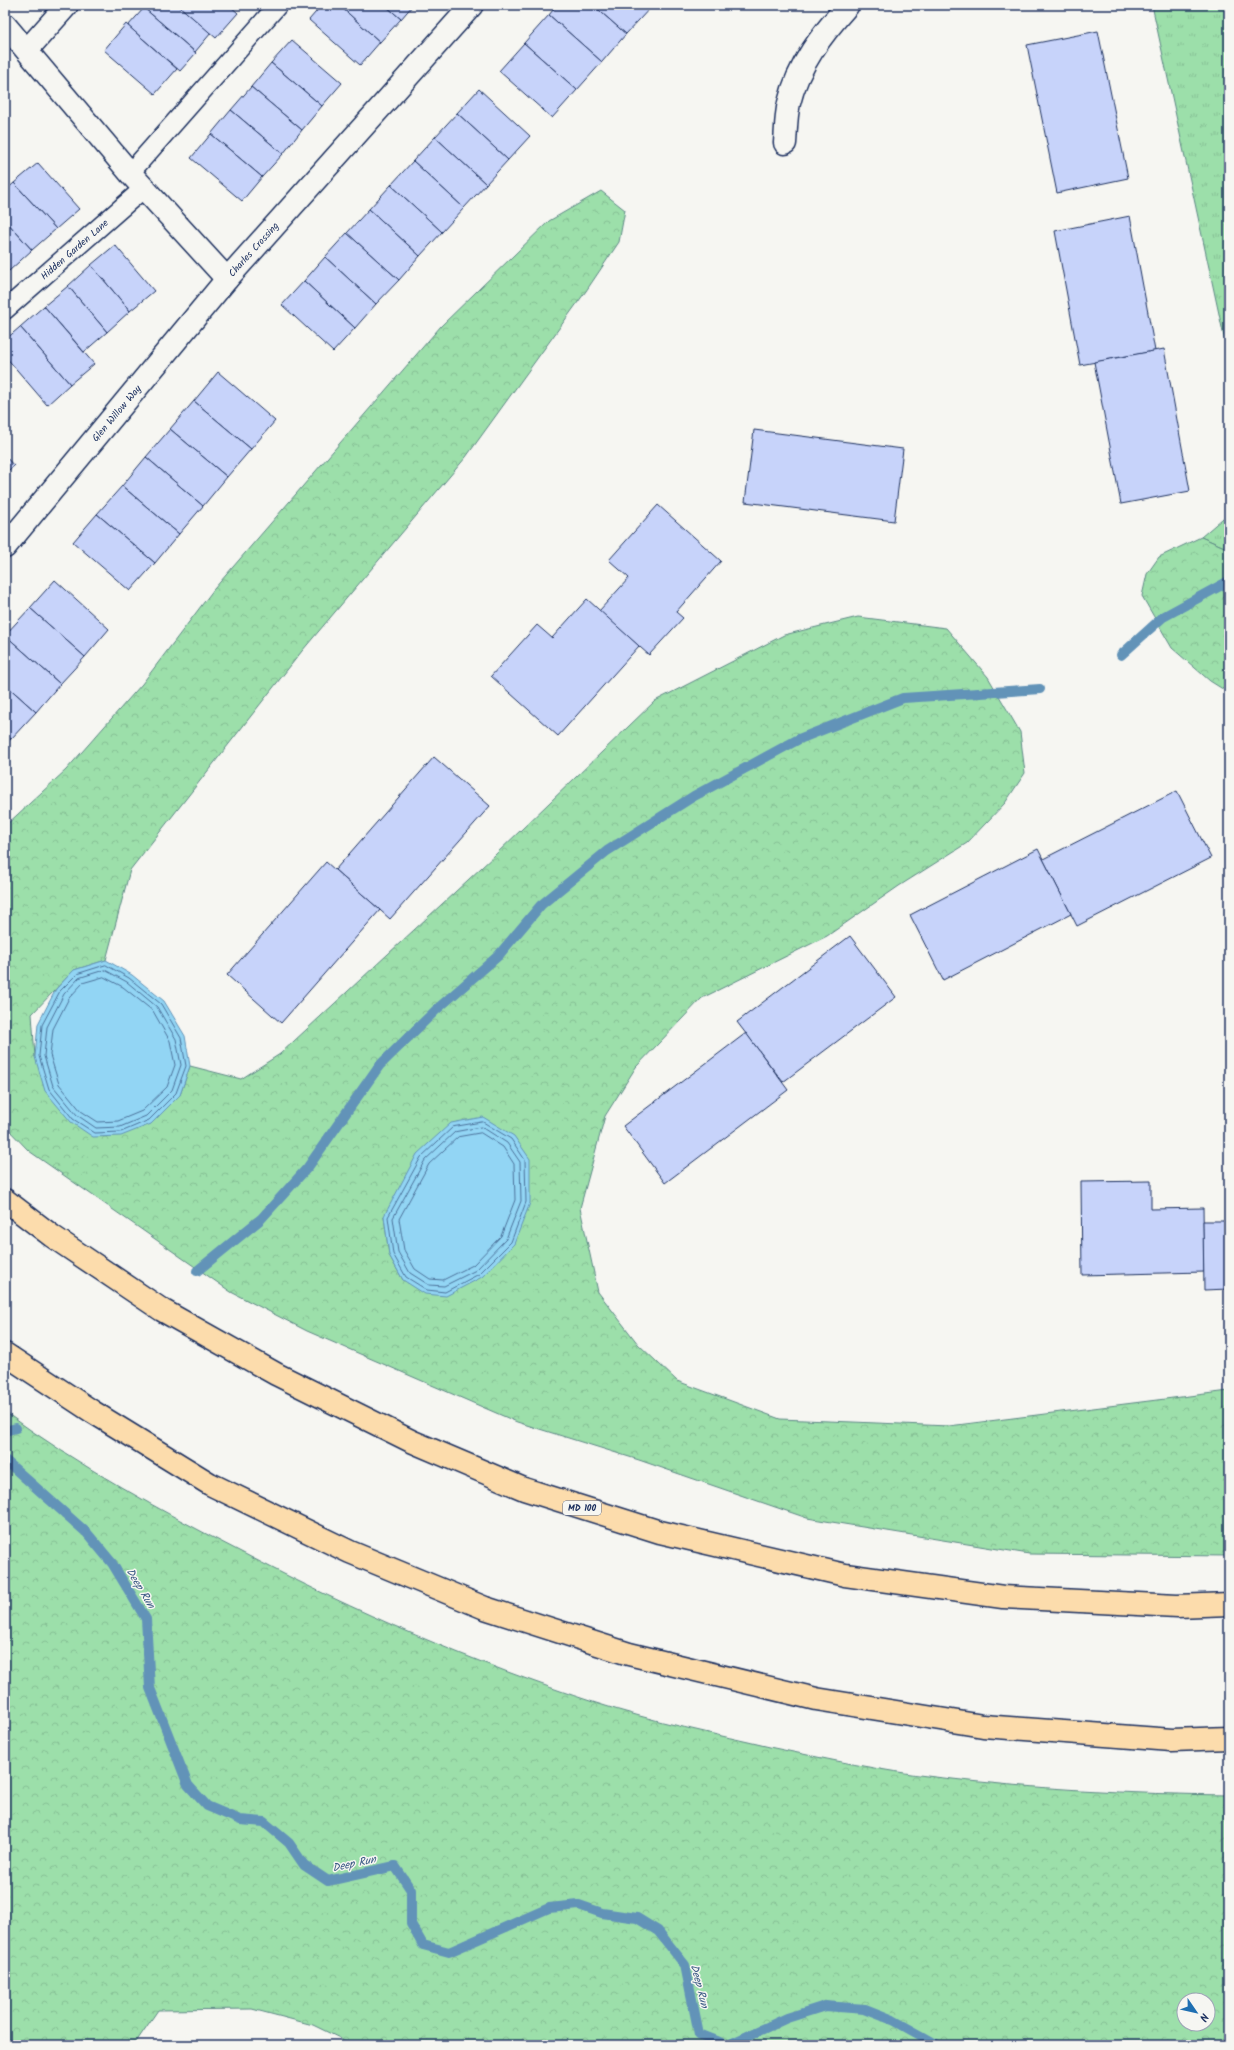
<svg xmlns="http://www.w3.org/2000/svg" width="1234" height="2050" viewBox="0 0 1234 2050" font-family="Kalam,sans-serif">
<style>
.grass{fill:url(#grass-tufts);stroke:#5c8784}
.forest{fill:url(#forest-crowns);stroke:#5c8784;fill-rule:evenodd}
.water{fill:#92d5f4;stroke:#6293b8}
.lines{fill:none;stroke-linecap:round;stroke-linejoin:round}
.shore{stroke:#4b719a;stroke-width:1}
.stream{stroke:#6293b8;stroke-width:10}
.building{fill:#c7d3fa;stroke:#1b2f5e}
.lane-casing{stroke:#1b2f5e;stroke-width:21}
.street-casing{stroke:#1b2f5e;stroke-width:25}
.highway-casing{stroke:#1b2f5e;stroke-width:25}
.lane{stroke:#f6f6f2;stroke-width:18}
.street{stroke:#f6f6f2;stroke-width:22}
.highway{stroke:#fcdcac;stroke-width:22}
.labels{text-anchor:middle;stroke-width:3;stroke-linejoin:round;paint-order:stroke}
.shield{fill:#f6f6f2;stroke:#5d6b8a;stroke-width:1}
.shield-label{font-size:9px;font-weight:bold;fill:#1b2f5e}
.street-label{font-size:10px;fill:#1b2f5e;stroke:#f6f6f2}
.water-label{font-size:11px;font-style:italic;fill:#395884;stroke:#f6f6f2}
</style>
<defs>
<pattern id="grass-tufts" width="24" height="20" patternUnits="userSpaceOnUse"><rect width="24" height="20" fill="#9cdfaa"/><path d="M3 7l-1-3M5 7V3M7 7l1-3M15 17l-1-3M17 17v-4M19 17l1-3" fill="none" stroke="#86c095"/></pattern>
<pattern id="forest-crowns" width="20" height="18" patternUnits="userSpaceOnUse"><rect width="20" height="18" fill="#9cdfaa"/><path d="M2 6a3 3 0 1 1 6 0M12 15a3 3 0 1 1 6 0" fill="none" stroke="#86c095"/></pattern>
</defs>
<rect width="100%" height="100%" fill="#f6f6f2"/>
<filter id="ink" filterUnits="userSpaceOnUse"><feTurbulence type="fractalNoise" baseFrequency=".025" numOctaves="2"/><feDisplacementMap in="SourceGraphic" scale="8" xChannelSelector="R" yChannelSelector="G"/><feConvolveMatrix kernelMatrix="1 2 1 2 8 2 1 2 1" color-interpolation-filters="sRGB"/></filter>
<g filter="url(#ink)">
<!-- grass -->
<g class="grass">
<path d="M1152 5H1229V360Z"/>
<path d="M1229 513V549L1201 537Z"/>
</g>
<!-- forest -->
<g class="forest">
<path d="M601 191 625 210 619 242 586 291 466 457 302 651 130 870 106 960 74 970 32 1014 35 1057 151 1124 180 1095 190 1066 241 1079 280 1054 495 855 655 701 784 635 858 617 946 628 988 677 1020 732 1025 773 1005 803 967 843 899 886 827 936 702 998 636 1067 605 1116 580 1208 598 1292 638 1344 677 1381 780 1419 949 1426 1229 1391V1556L1029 1554 807 1518 639 1460 517 1422 307 1331 231 1292 29 1151 5 1126V826L66 770 142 684 214 589 441 326 549 221ZM384 1216 403 1280 389 1255Z"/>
<path d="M1201 537 1229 549V693L1210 681 1172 648 1142 596 1147 574 1159 557Z"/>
<path d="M5 1412C79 1466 159 1510 241 1552 355 1612 474 1663 596 1703 654 1722 715 1734 774 1748 827 1759 881 1771 935 1777 1033 1789 1131 1794 1229 1795V2045H354L313 2025 252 2009 158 2010 134 2045H5ZM1184 2000H1208V2024H1184Z"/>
</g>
<!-- water -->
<g class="water">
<path d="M106 960 132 975 164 1001 185 1036 190 1066 180 1095 151 1124 121 1136 93 1137 71 1122 45 1091 35 1057 38 1024 56 989 74 970Z"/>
<path d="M483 1117 514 1136 530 1159V1203L514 1244 482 1277 446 1296 425 1294 403 1280 389 1255 384 1216 417 1154 451 1123Z"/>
</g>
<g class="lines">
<!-- shore -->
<g class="shore">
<path d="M106 965 129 978 161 1004 181 1038 186 1066 176 1093 149 1120 121 1132 95 1133 73 1119 49 1089 39 1056 42 1025 60 991 77 974Z"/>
<path d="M105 970 127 982 157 1007 176 1039 181 1065 172 1090 146 1116 120 1127 96 1128 77 1115 53 1086 44 1056 47 1027 64 994 79 978Z"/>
<path d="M104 977 123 987 153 1011 170 1041 175 1065 167 1087 142 1111 118 1121 98 1122 81 1111 59 1084 50 1055 53 1029 69 998 83 983Z"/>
<path d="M483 1122 511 1139 525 1160 526 1202 511 1242 479 1274 445 1292 427 1290 406 1277 393 1254 388 1217 421 1157 453 1127Z"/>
<path d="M482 1127 507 1143 520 1162 521 1201 506 1239 476 1270 444 1286 429 1285 410 1273 398 1252 393 1218 425 1160 455 1132Z"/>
<path d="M481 1133 503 1147 514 1164 515 1200 501 1236 473 1265 443 1280 430 1279 415 1269 404 1250 399 1219 429 1164 458 1137Z"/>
</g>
<!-- stream -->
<g class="stream">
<path d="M1121 655 1163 617 1229 581"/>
<path d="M197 1271 261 1219 308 1167 379 1066 436 1010 498 956 541 905 607 851 694 796 799 739 903 698 1040 689"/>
<path d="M5 1431 16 1428"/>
<path d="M5 1460 87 1533 112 1563 146 1619 150 1688 188 1785 207 1806 240 1820 264 1822 289 1843 304 1865 328 1881 395 1866 411 1890V1924L423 1945 449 1952 549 1908 579 1905 602 1913 637 1918 658 1931 685 1965 699 2034 727 2045"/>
<path d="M728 2045 787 2018 825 2006 865 2009 893 2020 938 2045"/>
</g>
</g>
<!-- building -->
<g class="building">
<path d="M146 5H178L211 33 195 52 144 8Z"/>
<path d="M178 5H229L238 13 216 38Z"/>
<path d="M322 5H339L380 42 360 65 309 20Z"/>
<path d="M339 5H385L401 19 380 42Z"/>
<path d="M385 5H413L401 19Z"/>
<path d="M557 5H593L626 34 602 62 549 15Z"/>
<path d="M593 5H649L651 7 626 34Z"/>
<path d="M144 8 196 53 180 71 128 26Z"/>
<path d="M549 15 602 62 577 90 524 43Z"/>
<path d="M126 24 177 69 155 94 104 50Z"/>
<path d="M1098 31 1128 178 1057 193 1027 45Z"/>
<path d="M292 40 342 83 322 106 271 63Z"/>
<path d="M524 43 577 90 552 118 499 71Z"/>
<path d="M271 63 322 106 302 130 251 87Z"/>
<path d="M251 87 302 130 283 154 231 110Z"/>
<path d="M479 89 530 136 508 160 457 113Z"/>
<path d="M231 110 283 154 262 177 211 134Z"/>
<path d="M457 113 508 160 486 184 435 137Z"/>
<path d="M211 134 262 177 242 201 191 158Z"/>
<path d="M435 137 486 184 464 208 413 161Z"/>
<path d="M413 161 464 208 442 232 391 185Z"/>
<path d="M38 163 79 209 56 229 14 183Z"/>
<path d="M14 183 56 229 32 250 5 220V191Z"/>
<path d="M391 185 442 232 420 256 369 209Z"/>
<path d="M369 209 420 256 399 280 347 233Z"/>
<path d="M1130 216 1155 351 1080 365 1055 231Z"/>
<path d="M5 220 32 250 9 271 5 266Z"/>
<path d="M347 233 399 280 376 304 325 257Z"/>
<path d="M115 245 154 291 130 311 91 265Z"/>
<path d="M325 257 376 304 355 328 304 281Z"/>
<path d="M91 265 130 311 107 332 68 286Z"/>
<path d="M304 281 355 328 333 352 282 305Z"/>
<path d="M68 286 107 332 84 352 44 306Z"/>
<path d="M44 306 94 364 70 384 20 327Z"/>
<path d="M20 327 70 384 47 405 5 356V340Z"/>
<path d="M1164 349 1190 491 1121 504 1094 362Z"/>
<path d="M218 372 275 421 251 449 194 401Z"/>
<path d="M194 401 251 449 227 477 170 429Z"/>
<path d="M170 429 227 477 203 506 146 457Z"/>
<path d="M754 430 903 449 894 521 745 502Z"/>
<path d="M5 456 14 466 5 473Z"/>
<path d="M146 457 203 506 179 534 122 486Z"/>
<path d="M122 486 179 534 155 563 97 514Z"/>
<path d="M658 505 721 561 676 612 683 618 649 655 599 611 629 578 609 560Z"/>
<path d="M97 514 155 563 130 591 73 542Z"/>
<path d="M55 580 109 629 85 657 30 608Z"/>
<path d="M587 599 639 646 558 736 491 676 537 625 552 638Z"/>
<path d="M30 608 85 657 60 684 5 635Z"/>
<path d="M5 635 60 684 36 712 5 684Z"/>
<path d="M5 684 36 712 11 739 5 734Z"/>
<path d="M5 734 11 739 5 745Z"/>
<path d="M434 757 490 806 390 919 335 870Z"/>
<path d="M1177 791 1211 858 1077 926 1043 859Z"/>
<path d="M1038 849 1071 914 943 980 910 915Z"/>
<path d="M326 862 380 910 281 1023 227 975Z"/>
<path d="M850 936 896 997 783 1082 737 1022Z"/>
<path d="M746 1033 788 1090 665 1183 623 1126Z"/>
<path d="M1151 1181V1209L1203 1208 1204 1272 1082 1275 1081 1182Z"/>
<path d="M1203 1221H1229V1289L1204 1290Z"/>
</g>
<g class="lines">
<defs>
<g id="lane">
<path d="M130 173 278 5"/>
<path d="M5 310 144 188"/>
</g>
<g id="street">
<path d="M5 25 130 173 227 279 472 5"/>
<path d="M27 50 67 5"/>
<path d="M785 143C786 130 786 115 789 103 798 65 823 33 848 5"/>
<path d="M5 547 227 279"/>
</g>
<g id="highway">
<path d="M5 1200 52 1236 162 1310 276 1374 411 1441 524 1489 660 1532 845 1575 1003 1597 1177 1606 1229 1604"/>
<path d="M5 1354 93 1412 210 1484 350 1552 485 1608 629 1654 816 1699 983 1726 1172 1740 1229 1738"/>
</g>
</defs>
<!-- lane casing -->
<use href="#lane" class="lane-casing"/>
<!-- street casing -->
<use href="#street" class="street-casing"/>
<!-- highway casing -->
<use href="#highway" class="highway-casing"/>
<!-- lane -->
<use href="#lane" class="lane"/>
<!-- street -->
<use href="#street" class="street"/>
<!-- highway -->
<use href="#highway" class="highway"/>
</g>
</g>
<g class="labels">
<!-- shield labels -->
<rect class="shield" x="563" y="1501" width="38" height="14" rx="3"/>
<g class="shield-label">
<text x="582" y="1511">MD 100</text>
</g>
<!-- street labels -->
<g class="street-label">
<text transform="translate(74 249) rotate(-41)" y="4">Hidden Garden Lane</text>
<text transform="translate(253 249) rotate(-48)" y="4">Charles Crossing</text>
<text transform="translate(116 413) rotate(-50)" y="4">Glen Willow Way</text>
</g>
<!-- water labels -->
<g class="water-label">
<text transform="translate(141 1588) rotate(59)" y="4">Deep Run</text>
<text transform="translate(354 1863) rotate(-12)" y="4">Deep Run</text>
<text transform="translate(700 1986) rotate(76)" y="4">Deep Run</text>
</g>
</g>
<!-- margin -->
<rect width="1234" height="2050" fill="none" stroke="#f6f6f2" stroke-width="20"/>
<rect x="10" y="10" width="1214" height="2030" fill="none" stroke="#1b2f5e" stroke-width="1.5" filter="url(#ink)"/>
<!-- north arrow -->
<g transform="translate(1196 2012) rotate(124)"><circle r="19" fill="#f6f6f2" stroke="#9ea6b7"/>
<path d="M0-3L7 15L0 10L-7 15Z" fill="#1f6fb2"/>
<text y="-6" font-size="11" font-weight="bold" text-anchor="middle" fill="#1b2f5e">N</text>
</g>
</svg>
